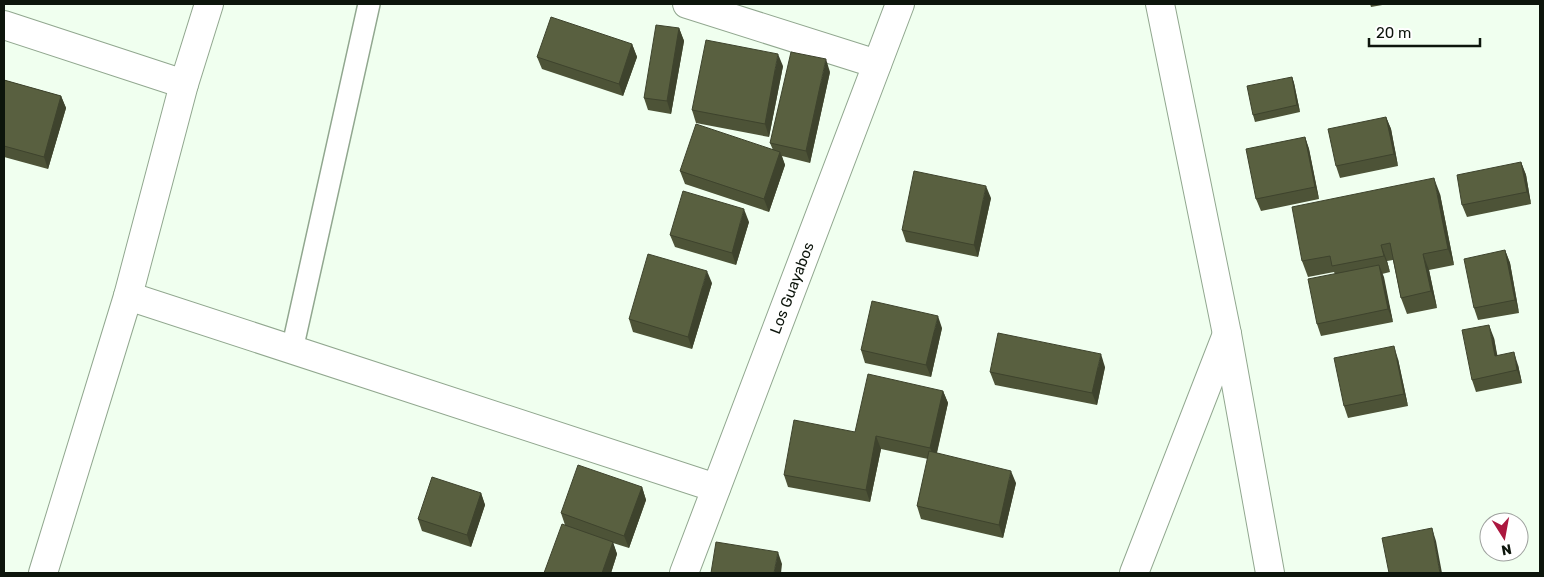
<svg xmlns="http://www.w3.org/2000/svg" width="1544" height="577" viewBox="0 0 1544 577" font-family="Rubik,sans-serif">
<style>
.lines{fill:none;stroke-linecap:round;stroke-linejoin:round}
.service-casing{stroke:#91a78f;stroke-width:24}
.minor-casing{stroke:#91a78f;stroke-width:30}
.service{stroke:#fff;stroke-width:21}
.minor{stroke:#fff;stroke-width:28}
.wall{fill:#4d5337}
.shaded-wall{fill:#3e432d}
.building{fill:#596040;stroke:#3e432d}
.labels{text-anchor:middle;stroke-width:5;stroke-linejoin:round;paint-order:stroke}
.street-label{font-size:15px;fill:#0d150c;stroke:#fff}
</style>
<rect width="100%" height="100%" fill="#f0ffef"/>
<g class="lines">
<defs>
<path id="service" d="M292 350 369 4"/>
<g id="minor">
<path d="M687 4 877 64"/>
<path d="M1160 4 1227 334 1270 573"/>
<path d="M4 25 184 84"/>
<path d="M128 296 716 488"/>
<path d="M43 573 128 296 184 84 209 4"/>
<path d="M684 573 900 4"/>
<path d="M1134 573 1227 334"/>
</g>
</defs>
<!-- service casing -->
<use href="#service" class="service-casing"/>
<!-- minor casing -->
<use href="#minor" class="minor-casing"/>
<!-- service -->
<use href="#service" class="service"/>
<!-- minor -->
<use href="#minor" class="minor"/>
</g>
<!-- wall -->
<g class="wall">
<path d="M1370 4H1388L1371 7Z"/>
<path d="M679 28 684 41 671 114 648 110 644 98Z"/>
<path d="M632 44 637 57 623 96 542 69 537 57Z"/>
<path d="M783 66 769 137 696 123 692 110Z"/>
<path d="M830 72 810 163 782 156 785 165 769 212 685 184 680 171 773 150 770 143Z"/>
<path d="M1292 77 1294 83 1300 112 1255 122 1253 115Z"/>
<path d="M4 80 61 96 66 108 48 169 4 157Z"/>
<path d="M1386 117 1391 129 1398 166 1340 178 1336 166Z"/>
<path d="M1305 137 1309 149 1319 199 1261 211 1256 199Z"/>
<path d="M1521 162 1526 175 1531 204 1467 217 1462 205Z"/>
<path d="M1440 194 1454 265 1429 270 1437 308 1407 314 1401 298 1393 260 1387 261 1390 272 1382 274 1393 322 1321 336 1317 324 1335 274 1334 272 1308 277 1302 261Z"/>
<path d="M991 198 978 257 906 242 902 230Z"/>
<path d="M749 222 736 265 675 247 670 235Z"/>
<path d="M1505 250 1510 263 1519 313 1478 320 1474 308Z"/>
<path d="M712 283 692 349 633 332 629 319Z"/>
<path d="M942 328 931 377 865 363 861 350Z"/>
<path d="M1494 338 1497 356 1518 365 1522 383 1476 392 1472 380Z"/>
<path d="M1398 359 1408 406 1348 418 1344 406Z"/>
<path d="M1105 367 1097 405 995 385 990 372Z"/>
<path d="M943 391 948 403 937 453 1016 483 1003 538 921 519 917 506 928 459 881 449 870 502 788 487 784 475 855 432Z"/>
<path d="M642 487 646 500 629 548 613 543 617 554 611 573H544L565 525 561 513Z"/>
<path d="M481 493 485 505 471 547 422 531 418 519Z"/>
</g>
<!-- shaded-wall -->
<g class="shaded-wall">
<path d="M679 28 684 41 671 114 667 101Z"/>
<path d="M632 44 637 57 623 96 619 84Z"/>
<path d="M778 54 783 66 769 137 765 124Z"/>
<path d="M826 59 830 72 810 163 806 151Z"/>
<path d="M1292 77 1294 83 1300 112 1297 105Z"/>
<path d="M61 96 66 108 48 169 44 157Z"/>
<path d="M1386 117 1391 129 1398 166 1394 154Z"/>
<path d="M1305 137 1309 149 1319 199 1315 187Z"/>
<path d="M780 152 785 165 769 212 764 199Z"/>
<path d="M1521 162 1526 175 1531 204 1527 192Z"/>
<path d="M1434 178 1440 194 1454 265 1448 249Z"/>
<path d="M986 186 991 198 978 257 974 245Z"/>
<path d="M744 209 749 222 736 265 732 253Z"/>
<path d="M1381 245 1387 261 1390 272 1384 256Z"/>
<path d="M1505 250 1510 263 1519 313 1515 300Z"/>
<path d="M1423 254 1429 270 1437 308 1431 291Z"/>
<path d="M1379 265 1384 277 1393 322 1388 309Z"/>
<path d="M707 271 712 283 692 349 688 337Z"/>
<path d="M938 316 942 328 931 377 926 365Z"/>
<path d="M1489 325 1494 338 1500 369 1495 356Z"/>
<path d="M1394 346 1398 359 1408 406 1404 394Z"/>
<path d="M1514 352 1518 365 1522 383 1517 370Z"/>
<path d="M1101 354 1105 367 1097 405 1092 393Z"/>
<path d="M943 391 948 403 935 460 930 448Z"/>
<path d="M876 436 881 449 870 502 866 490Z"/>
<path d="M1011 471 1016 483 1003 538 999 525Z"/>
<path d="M642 487 646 500 629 548 624 536Z"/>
<path d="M481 493 485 505 471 547 467 535Z"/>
<path d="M1432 528 1436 541 1442 573H1440Z"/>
<path d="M613 542 617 554 611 573H602Z"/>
<path d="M778 552 782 564 781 573H774Z"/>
</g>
<!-- building -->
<g class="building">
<path d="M551 17 632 44 619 84 537 57Z"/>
<path d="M656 25 679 28 667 101 644 98Z"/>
<path d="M706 40 778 54 765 124 692 110Z"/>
<path d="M791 52 826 59 806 151 770 143Z"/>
<path d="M1292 77 1297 105 1253 115 1247 86Z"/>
<path d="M4 80 61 96 44 157 4 146Z"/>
<path d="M1386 117 1394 154 1336 166 1328 129Z"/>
<path d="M696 124 780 152 764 199 680 171Z"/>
<path d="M1305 137 1315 187 1256 199 1246 149Z"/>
<path d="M1521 162 1527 192 1462 205 1457 175Z"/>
<path d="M914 171 986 186 974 245 902 230Z"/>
<path d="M1434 178 1448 249 1423 254 1431 291 1401 298 1390 243 1381 245 1384 256 1332 266 1330 256 1302 261 1292 207Z"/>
<path d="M683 191 744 209 732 253 670 235Z"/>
<path d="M1505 250 1515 300 1474 308 1464 259Z"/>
<path d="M648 254 707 271 688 337 629 319Z"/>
<path d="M1379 265 1388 309 1317 324 1308 279Z"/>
<path d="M872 301 938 316 926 365 861 350Z"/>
<path d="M1489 325 1495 356 1514 352 1517 370 1472 380 1462 330Z"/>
<path d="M998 333 1101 354 1092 393 990 372Z"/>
<path d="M1394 346 1404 394 1344 406 1334 358Z"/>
<path d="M868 374 943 391 930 448 876 436 866 490 784 475 794 420 855 432Z"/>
<path d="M929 451 1011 471 999 525 917 506Z"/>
<path d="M578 465 642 487 624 536 561 513Z"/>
<path d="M432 477 481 493 467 535 418 519Z"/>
<path d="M562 524 613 542 602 573H544Z"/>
<path d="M1432 528 1440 573H1389L1382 538Z"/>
<path d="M716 542 778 552 774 573H711Z"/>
</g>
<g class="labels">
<!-- street labels -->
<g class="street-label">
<text transform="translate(792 288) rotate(-69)" y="5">Los Guayabos</text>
</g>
</g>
<!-- border -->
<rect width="1544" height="577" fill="none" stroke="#0d150c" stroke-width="10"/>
<!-- north arrow -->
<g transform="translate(1504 537) rotate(169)"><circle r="24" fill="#ffffff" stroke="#9ea19e"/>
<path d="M0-4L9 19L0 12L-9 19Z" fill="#ac173f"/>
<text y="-8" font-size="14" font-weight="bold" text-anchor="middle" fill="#0d150c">N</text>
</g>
<!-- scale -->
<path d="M1369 38v8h111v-8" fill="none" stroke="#0d150c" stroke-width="2.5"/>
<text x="1376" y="38" font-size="15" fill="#0d150c" stroke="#ffffff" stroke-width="4" paint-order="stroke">20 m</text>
</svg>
